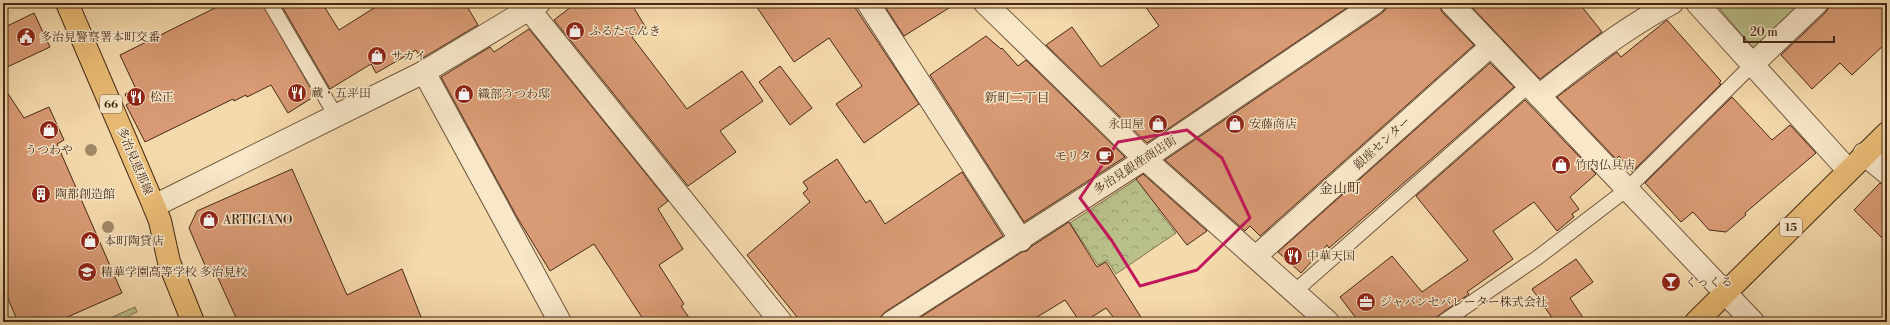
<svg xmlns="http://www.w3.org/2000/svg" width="1890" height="325" viewBox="0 0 1890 325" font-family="'Libre Bodoni','Noto Serif JP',serif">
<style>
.forest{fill:url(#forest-crowns);stroke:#807450}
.garden{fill:#bac08a;stroke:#807450}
.building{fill:#d99b75;stroke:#452816}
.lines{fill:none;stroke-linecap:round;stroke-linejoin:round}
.service-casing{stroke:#71543c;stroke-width:16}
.pedestrian-casing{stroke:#71543c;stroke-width:23}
.minor-casing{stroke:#71543c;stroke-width:24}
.primary-casing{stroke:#452816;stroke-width:24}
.service{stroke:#f8e7c9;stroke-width:14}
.pedestrian{stroke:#f8e7c9;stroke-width:21}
.minor{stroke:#f8e7c9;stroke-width:22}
.primary{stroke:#eabd76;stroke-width:22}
.tree{fill:#a18966}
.marked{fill:none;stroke:#c2185b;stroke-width:3;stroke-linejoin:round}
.labels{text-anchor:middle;stroke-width:3;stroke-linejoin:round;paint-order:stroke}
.shield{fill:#f8e7c9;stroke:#7b614c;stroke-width:1}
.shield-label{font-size:11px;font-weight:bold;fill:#452816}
.poi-label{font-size:12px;fill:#452816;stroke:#f8e7c9;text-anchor:start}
.street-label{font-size:12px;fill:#452816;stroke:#f8e7c9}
.neighbourhood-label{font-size:13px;fill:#452816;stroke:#f8e7c9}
.quarter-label{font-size:14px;fill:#452816;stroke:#f8e7c9}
</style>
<defs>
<pattern id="forest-crowns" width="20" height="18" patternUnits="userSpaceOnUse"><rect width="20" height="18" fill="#bac08a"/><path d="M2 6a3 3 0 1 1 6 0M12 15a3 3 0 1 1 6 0" fill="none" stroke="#999c70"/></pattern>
</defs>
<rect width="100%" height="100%" fill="#f5daac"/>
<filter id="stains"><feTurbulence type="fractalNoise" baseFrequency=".005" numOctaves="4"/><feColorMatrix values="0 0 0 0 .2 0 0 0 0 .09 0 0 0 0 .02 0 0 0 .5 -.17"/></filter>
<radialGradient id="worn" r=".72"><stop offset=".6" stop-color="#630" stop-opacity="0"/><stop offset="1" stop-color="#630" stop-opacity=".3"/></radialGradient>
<!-- forest -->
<path class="forest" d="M1137 179 1164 205 1158 210 1176 233 1116 274 1107 260 1098 265 1070 223Z"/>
<!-- garden -->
<g class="garden">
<path d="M1715 3H1803L1753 48Z"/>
<path d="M135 307 137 312 130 315 129 318 131 322H101Z"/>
</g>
<!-- building -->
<g class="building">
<path d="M225 3H262L315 96 288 113 271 85 247 97 246 95 234 101 233 99 145 142 126 105 129 103 125 94 136 89 120 55Z"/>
<path d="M280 3H322L339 30 382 3H465L478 25 421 59 416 50 376 73 371 64 330 89Z"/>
<path d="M576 3H631L646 28 632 37 687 109 742 71 763 101 720 131 736 152 688 186 554 20Z"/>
<path d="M754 3H852L919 104 864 143 836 104 862 86 829 38 794 62Z"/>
<path d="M886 3H957L904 36 884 5Z"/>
<path d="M1143 3H1354L1147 143 1046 45 1072 27 1101 67 1159 26Z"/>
<path d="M1387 3H1439L1442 12 1474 45 1260 236 1250 226 1245 231 1165 160 1382 13 1386 9Z"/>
<path d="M1468 3H1579L1602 32 1540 79Z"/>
<path d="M1831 3H1887V42L1852 75 1840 63 1812 89 1781 55 1826 12Z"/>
<path d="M34 13 50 47 3 69V28Z"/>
<path d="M1667 20 1721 81 1719 83 1721 84 1632 172 1619 156 1616 159 1557 97 1617 52 1621 57Z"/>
<path d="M529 29 668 201 658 209 683 249 659 265 684 304 681 306 692 322H645L594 244 550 271 517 217 441 77 490 47 494 52Z"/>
<path d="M986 36 1001 49 1002 48 1018 66 1026 60 1125 157 1024 222 930 75Z"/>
<path d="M1490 63 1514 87 1329 248 1327 245 1301 273 1278 252Z"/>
<path d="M780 66 812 108 790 125 759 82Z"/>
<path d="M3 86 24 118 49 107 64 140 57 144 122 293 56 322H18L3 287Z"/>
<path d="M1732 97 1772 140 1790 125 1816 153 1745 213 1746 215 1726 232 1709 230 1693 212 1681 222 1645 183Z"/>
<path d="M1525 100 1596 174 1570 197 1579 209 1572 214 1574 217 1557 231 1534 202 1493 231 1513 259 1467 292 1469 294 1435 318 1430 322H1359L1340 297 1392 256 1422 292 1468 260 1416 196Z"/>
<path d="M837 159 866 203 870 200 885 224 962 172 1003 236 885 312 881 316 879 322H801L747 255 810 202 803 193 808 189 803 182Z"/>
<path d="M292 169 347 295 402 269 423 322H238L213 267 207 270 189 228 197 211Z"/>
<path d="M1143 174 1207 231 1187 245 1136 179Z"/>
<path d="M1880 183 1887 185V243L1854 210Z"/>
<path d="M1069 222 1097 267 1106 262 1144 322H1117L1106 308 1084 322H1080L1065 300 1029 322H913L1022 252 1027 251 1032 246Z"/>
<path d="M1576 259 1593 282 1570 298 1586 322H1555L1532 289Z"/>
</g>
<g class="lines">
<defs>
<g id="service">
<path d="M270 3 336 116"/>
<path d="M1294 292 1529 85"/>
<path d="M1443 322 1537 258 1626 190 1753 64"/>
</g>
<g id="pedestrian">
<path d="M1255 257 1492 45"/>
<path d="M891 322 1145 159 1375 3"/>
</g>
<g id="minor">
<path d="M524 3 781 322"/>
<path d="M868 3 1021 240"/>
<path d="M985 3 1145 159 1328 322"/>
<path d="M1451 3 1753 322"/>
<path d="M1697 3 1848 170"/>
<path d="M1753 64 1817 3"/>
<path d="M424 72 560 322"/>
<path d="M1539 96C1581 62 1625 28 1672 3"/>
<path d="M1864 154 1887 173"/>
<path d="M154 206 424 72 539 3"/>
</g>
<g id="primary">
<path d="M67 3 154 206 160 221 169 262 193 322"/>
<path d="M1696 322 1887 133"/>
</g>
</defs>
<!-- service casing -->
<use href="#service" class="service-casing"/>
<!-- pedestrian casing -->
<use href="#pedestrian" class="pedestrian-casing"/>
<!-- minor casing -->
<use href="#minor" class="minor-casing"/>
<!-- primary casing -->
<use href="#primary" class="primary-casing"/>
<!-- service -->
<use href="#service" class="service"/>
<!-- pedestrian -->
<use href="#pedestrian" class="pedestrian"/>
<!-- minor -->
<use href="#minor" class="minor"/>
<!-- primary -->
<use href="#primary" class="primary"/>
</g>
<!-- trees -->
<g class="tree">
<circle cx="91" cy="150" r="6"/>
<circle cx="108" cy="227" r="6"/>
</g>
<!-- marked area -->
<path class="marked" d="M1187 130 1222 158 1250 218 1197 270 1140 286 1112 241 1080 198 1118 142Z"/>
<!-- icons -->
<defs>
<symbol id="shop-disc" viewBox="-11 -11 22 22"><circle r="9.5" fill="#8f2418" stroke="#f8e7c9"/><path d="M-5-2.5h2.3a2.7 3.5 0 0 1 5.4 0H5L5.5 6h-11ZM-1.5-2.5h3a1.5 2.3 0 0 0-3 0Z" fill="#fff"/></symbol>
<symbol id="civic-disc" viewBox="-11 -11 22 22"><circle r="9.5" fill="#8f2418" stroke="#f8e7c9"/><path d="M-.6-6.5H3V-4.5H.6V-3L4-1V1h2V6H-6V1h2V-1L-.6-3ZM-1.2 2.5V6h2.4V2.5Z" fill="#fff"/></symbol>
<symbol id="restaurant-disc" viewBox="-11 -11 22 22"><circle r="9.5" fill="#8f2418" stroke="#f8e7c9"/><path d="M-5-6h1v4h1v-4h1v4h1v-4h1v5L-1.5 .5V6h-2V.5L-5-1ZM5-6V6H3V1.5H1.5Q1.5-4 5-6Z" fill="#fff"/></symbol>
<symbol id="cafe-disc" viewBox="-11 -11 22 22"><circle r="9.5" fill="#8f2418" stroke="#f8e7c9"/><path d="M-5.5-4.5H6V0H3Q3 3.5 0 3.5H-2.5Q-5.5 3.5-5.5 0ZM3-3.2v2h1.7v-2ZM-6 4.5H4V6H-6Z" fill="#fff"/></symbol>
<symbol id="building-disc" viewBox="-11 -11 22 22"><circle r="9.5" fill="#8f2418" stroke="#f8e7c9"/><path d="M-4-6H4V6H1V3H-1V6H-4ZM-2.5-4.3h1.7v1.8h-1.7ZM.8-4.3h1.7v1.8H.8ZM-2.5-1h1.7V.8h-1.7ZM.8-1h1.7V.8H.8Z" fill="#fff"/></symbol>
<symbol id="school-disc" viewBox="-11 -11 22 22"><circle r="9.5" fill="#8f2418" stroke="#f8e7c9"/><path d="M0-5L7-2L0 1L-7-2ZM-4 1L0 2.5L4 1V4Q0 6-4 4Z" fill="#fff"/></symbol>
<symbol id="bar-disc" viewBox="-11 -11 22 22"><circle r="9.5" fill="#8f2418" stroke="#f8e7c9"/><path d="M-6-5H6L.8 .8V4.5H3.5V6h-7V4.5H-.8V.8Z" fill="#fff"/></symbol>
<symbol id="office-disc" viewBox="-11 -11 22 22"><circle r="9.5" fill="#8f2418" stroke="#f8e7c9"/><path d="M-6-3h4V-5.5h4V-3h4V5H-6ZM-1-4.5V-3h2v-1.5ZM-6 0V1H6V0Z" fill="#fff"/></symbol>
</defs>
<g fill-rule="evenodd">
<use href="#shop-disc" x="564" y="20" width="22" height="22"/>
<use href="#civic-disc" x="15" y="26" width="22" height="22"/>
<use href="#shop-disc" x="366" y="45" width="22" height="22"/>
<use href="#restaurant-disc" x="286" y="82" width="22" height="22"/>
<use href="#shop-disc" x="453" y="83" width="22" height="22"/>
<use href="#restaurant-disc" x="125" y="86" width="22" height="22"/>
<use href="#shop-disc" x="1147" y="113" width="22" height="22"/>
<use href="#shop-disc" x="1224" y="113" width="22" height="22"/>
<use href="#shop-disc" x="38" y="119" width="22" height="22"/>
<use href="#cafe-disc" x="1094" y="145" width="22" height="22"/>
<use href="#shop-disc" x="1550" y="154" width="22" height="22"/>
<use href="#building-disc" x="30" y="183" width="22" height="22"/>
<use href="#shop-disc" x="198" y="209" width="22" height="22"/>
<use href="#shop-disc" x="79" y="230" width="22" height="22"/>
<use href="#restaurant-disc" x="1282" y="245" width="22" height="22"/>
<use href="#school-disc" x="76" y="261" width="22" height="22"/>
<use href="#bar-disc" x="1660" y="271" width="22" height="22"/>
<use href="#office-disc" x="1355" y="291" width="22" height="22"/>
</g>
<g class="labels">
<!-- shield labels -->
<g class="shield">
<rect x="100" y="95" width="22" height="18" rx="3"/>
<rect x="1780" y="218" width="22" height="18" rx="3"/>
</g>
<g class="shield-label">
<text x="111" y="108">66</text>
<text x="1791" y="231">15</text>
</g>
<!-- poi labels -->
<g class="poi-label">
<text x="589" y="35">ふるたでんき</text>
<text x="40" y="41">多治見警察署本町交番</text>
<text x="391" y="60">サカイ</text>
<text x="311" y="97">蔵・五平田</text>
<text x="478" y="98">織部うつわ邸</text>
<text x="150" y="101">松正</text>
<text x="1144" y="128" text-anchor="end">永田屋</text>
<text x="1249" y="128">安藤商店</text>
<text x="49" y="154" text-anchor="middle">うつわや</text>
<text x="1091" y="160" text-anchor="end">モリタ</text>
<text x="1575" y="169">竹内仏具店</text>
<text x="55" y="198">陶都創造館</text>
<text x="223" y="224">ARTIGIANO</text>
<text x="104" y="245">本町陶貸店</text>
<text x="1307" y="260">中華天国</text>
<text x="101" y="276">精華学園高等学校 多治見校</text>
<text x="1685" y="286">くっくる</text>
<text x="1380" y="306">ジャパンセパレーター株式会社</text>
</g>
<!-- street labels -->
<g class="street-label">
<text transform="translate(1382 143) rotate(-42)" y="4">銀座センター</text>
<text transform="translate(135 161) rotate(67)" y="4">多治見恵那線</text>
<text transform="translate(1135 165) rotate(-33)" y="4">多治見銀座商店街</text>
</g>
<!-- neighbourhood labels -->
<g class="neighbourhood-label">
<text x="1017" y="102">新町二丁目</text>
</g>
<!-- quarter labels -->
<g class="quarter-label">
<text x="1340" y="193">金山町</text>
</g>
</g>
<!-- margin -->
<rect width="1890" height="325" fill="none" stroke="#f5daac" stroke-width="16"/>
<rect x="4" y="4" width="1882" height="317" fill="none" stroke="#452816" stroke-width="2"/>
<rect x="8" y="8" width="1874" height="309" fill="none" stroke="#452816"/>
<!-- scale -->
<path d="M1744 36v6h90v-6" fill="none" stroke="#452816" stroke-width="2"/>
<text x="1750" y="36" font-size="12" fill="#452816" stroke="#f8e7c9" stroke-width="3" paint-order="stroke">20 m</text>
<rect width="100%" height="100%" filter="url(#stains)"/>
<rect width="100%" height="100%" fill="url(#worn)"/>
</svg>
